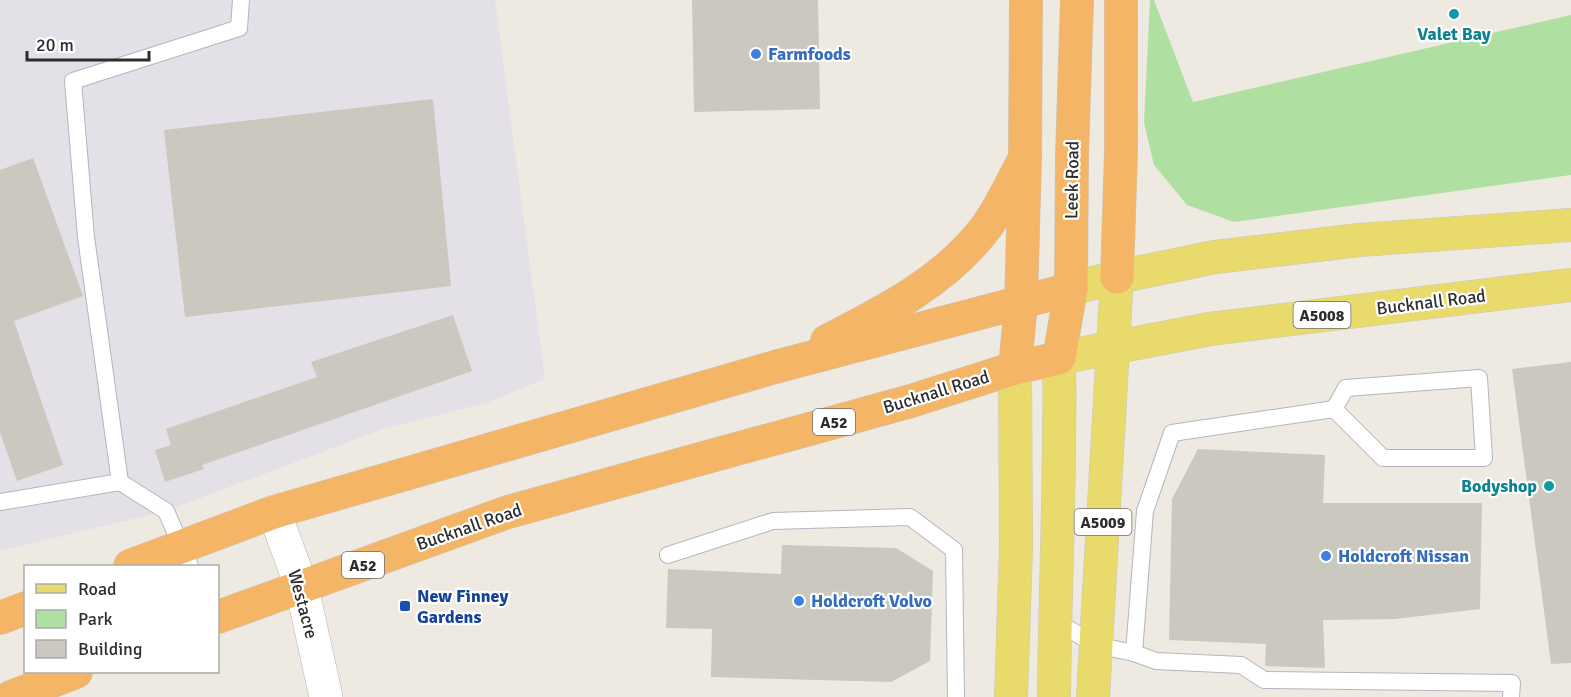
<svg xmlns="http://www.w3.org/2000/svg" width="1571" height="697" viewBox="0 0 1571 697" font-family="Signika,sans-serif">
<style>
.industrial{fill:#e3e1e7}
.green{fill:#afe0a2}
.building{fill:#cac8bf}
.lines{fill:none;stroke-linecap:round;stroke-linejoin:round}
.lane-casing{stroke:#b4b5bf;stroke-width:18}
.street-casing{stroke:#b4b5bf;stroke-width:34}
.primary-casing{stroke:#c8c8c8;stroke-width:34}
.highway-casing{stroke:#c8c8c8;stroke-width:34}
.lane{stroke:#fff;stroke-width:16}
.street{stroke:#fff;stroke-width:33}
.primary{stroke:#e8db6c;stroke-width:33}
.highway{stroke:#f4b666;stroke-width:33}
.culture-dot{fill:#0f9aa8;stroke:#fff;stroke-width:2}
.shop-dot{fill:#3f7fe0;stroke:#fff;stroke-width:2}
.transit-dot{fill:#1a4fb4;stroke:#fff;stroke-width:2}
.labels{text-anchor:middle;stroke-width:4.5;stroke-linejoin:round;paint-order:stroke}
.shield{fill:#fff;stroke:#6c6c6c;stroke-width:1.5}
.shield-label{font-size:16px;font-weight:bold;fill:#2d2d2d}
.culture-label{font-size:18px;font-weight:bold;fill:#0d838f;stroke:#fff}
.shop-label{font-size:18px;font-weight:bold;fill:#366cbe;stroke:#fff;text-anchor:start}
.street-label{font-size:18px;fill:#2d2d2d;stroke:#fff}
.transit-label{font-size:18px;font-weight:bold;fill:#164399;stroke:#fff;text-anchor:start}
</style>
<rect width="100%" height="100%" fill="#eeeae1"/>
<!-- industrial -->
<path class="industrial" d="M0 0H495L545 379 486 403 383 429 166 511 0 551Z"/>
<!-- green -->
<path class="green" d="M1150 0H1154L1193 102 1571 15V175L1234 222 1187 205 1154 165 1144 123Z"/>
<!-- building -->
<g class="building">
<path d="M692 0H818L820 109 694 112Z"/>
<path d="M433 99 451 286 185 317 164 130Z"/>
<path d="M33 158 83 296 14 321 63 465 17 481 0 432V170Z"/>
<path d="M453 315 472 371 202 465 204 469 165 482 155 450 171 445 166 429 317 377 311 362Z"/>
<path d="M1571 362V663L1551 664 1512 369Z"/>
<path d="M1198 449 1325 455 1323 503H1482L1480 609 1395 619 1323 620 1325 668 1265 666 1266 644 1169 640 1172 499Z"/>
<path d="M782 545 896 548 933 571 930 661 891 682 711 677 712 629 666 628 668 569 781 574Z"/>
</g>
<g class="lines">
<defs>
<g id="lane">
<path d="M0 502 120 482"/>
<path d="M668 555 773 521 910 517 954 550 956 697"/>
<path d="M190 566 166 511 120 482 86 237 73 81 239 28 241 0"/>
<path d="M1055 621 1096 645 1134 653 1156 661 1241 665 1264 680 1512 683 1511 697"/>
<path d="M1134 653 1145 511 1172 433 1334 409 1346 388 1479 378 1484 458H1383L1334 409"/>
</g>
<path id="street" d="M274 512 302 588 326 697"/>
<g id="primary">
<path d="M1071 289 1117 277 1215 257 1359 240 1571 225"/>
<path d="M1011 697 1016 547 1015 368"/>
<path d="M1054 697C1055 584 1061 471 1059 358L1210 329 1571 285"/>
<path d="M1093 697 1117 277"/>
</g>
<g id="highway">
<path d="M1117 277 1121 152V0"/>
<path d="M827 341C886 311 947 280 987 226 1001 207 1011 183 1023 162"/>
<path d="M1015 368 1021 303 1025 158 1026 0"/>
<path d="M130 566 274 512 775 367 1071 289"/>
<path d="M218 617 508 512 911 401 1015 368 1059 358 1071 289 1072 155 1077 0"/>
<path d="M0 618 26 608"/>
<path d="M11 697 76 672"/>
</g>
</defs>
<!-- lane casing -->
<use href="#lane" class="lane-casing"/>
<!-- street casing -->
<use href="#street" class="street-casing"/>
<!-- primary casing -->
<use href="#primary" class="primary-casing"/>
<!-- highway casing -->
<use href="#highway" class="highway-casing"/>
<!-- lane -->
<use href="#lane" class="lane"/>
<!-- street -->
<use href="#street" class="street"/>
<!-- primary -->
<use href="#primary" class="primary"/>
<!-- highway -->
<use href="#highway" class="highway"/>
</g>
<!-- markers -->
<g class="culture-dot">
<circle cx="1454" cy="14" r="6"/>
<circle cx="1549" cy="486" r="6"/>
</g>
<g class="shop-dot">
<circle cx="756" cy="54" r="6"/>
<circle cx="1326" cy="556" r="6"/>
<circle cx="799" cy="601" r="6"/>
</g>
<rect class="transit-dot" x="399" y="600" width="12" height="12" rx="3"/>
<g class="labels">
<!-- shield labels -->
<g class="shield">
<rect x="1293.5" y="302" width="57" height="26" rx="4.5"/>
<rect x="813" y="409" width="42" height="26" rx="4.5"/>
<rect x="1074.5" y="509" width="57" height="26" rx="4.5"/>
<rect x="342" y="552" width="42" height="26" rx="4.5"/>
</g>
<g class="shield-label">
<text x="1322" y="321">A5008</text>
<text x="834" y="428">A52</text>
<text x="1103" y="528">A5009</text>
<text x="363" y="571">A52</text>
</g>
<!-- culture labels -->
<g class="culture-label">
<text x="1454" y="40">Valet Bay</text>
<text x="1537" y="492" text-anchor="end">Bodyshop</text>
</g>
<!-- shop labels -->
<g class="shop-label">
<text x="768" y="60">Farmfoods</text>
<text x="1338" y="562">Holdcroft Nissan</text>
<text x="811" y="607">Holdcroft Volvo</text>
</g>
<!-- street labels -->
<g class="street-label">
<text transform="translate(1072 180) rotate(-89)" y="6">Leek Road</text>
<text transform="translate(1431 302) rotate(-7)" y="6">Bucknall Road</text>
<text transform="translate(936 392) rotate(-17)" y="6">Bucknall Road</text>
<text transform="translate(469 527) rotate(-19)" y="6">Bucknall Road</text>
<text transform="translate(303 604) rotate(75)" y="6">Westacre</text>
</g>
<!-- transit labels -->
<g class="transit-label">
<text x="417" y="602">New Finney<tspan x="417" dy="21">Gardens</tspan></text>
</g>
</g>
<!-- legend -->
<rect x="24" y="565" width="195" height="108" fill="#ffffff" stroke="#ababab" stroke-width="1.5"/>
<rect x="36" y="584" width="30" height="9" fill="#e8db6c" stroke="#ababab" stroke-width="1.5"/>
<text x="78" y="595" font-size="18" fill="#2d2d2d">Road</text>
<rect x="36" y="610" width="30" height="18" fill="#afe0a2" stroke="#ababab" stroke-width="1.5"/>
<text x="78" y="625" font-size="18" fill="#2d2d2d">Park</text>
<rect x="36" y="640" width="30" height="18" fill="#cac8bf" stroke="#ababab" stroke-width="1.5"/>
<text x="78" y="655" font-size="18" fill="#2d2d2d">Building</text>
<!-- scale -->
<path d="M27 51v9h122v-9" fill="none" stroke="#2d2d2d" stroke-width="3"/>
<text x="36" y="51" font-size="18" fill="#2d2d2d" stroke="#ffffff" stroke-width="4.5" paint-order="stroke">20 m</text>
</svg>
